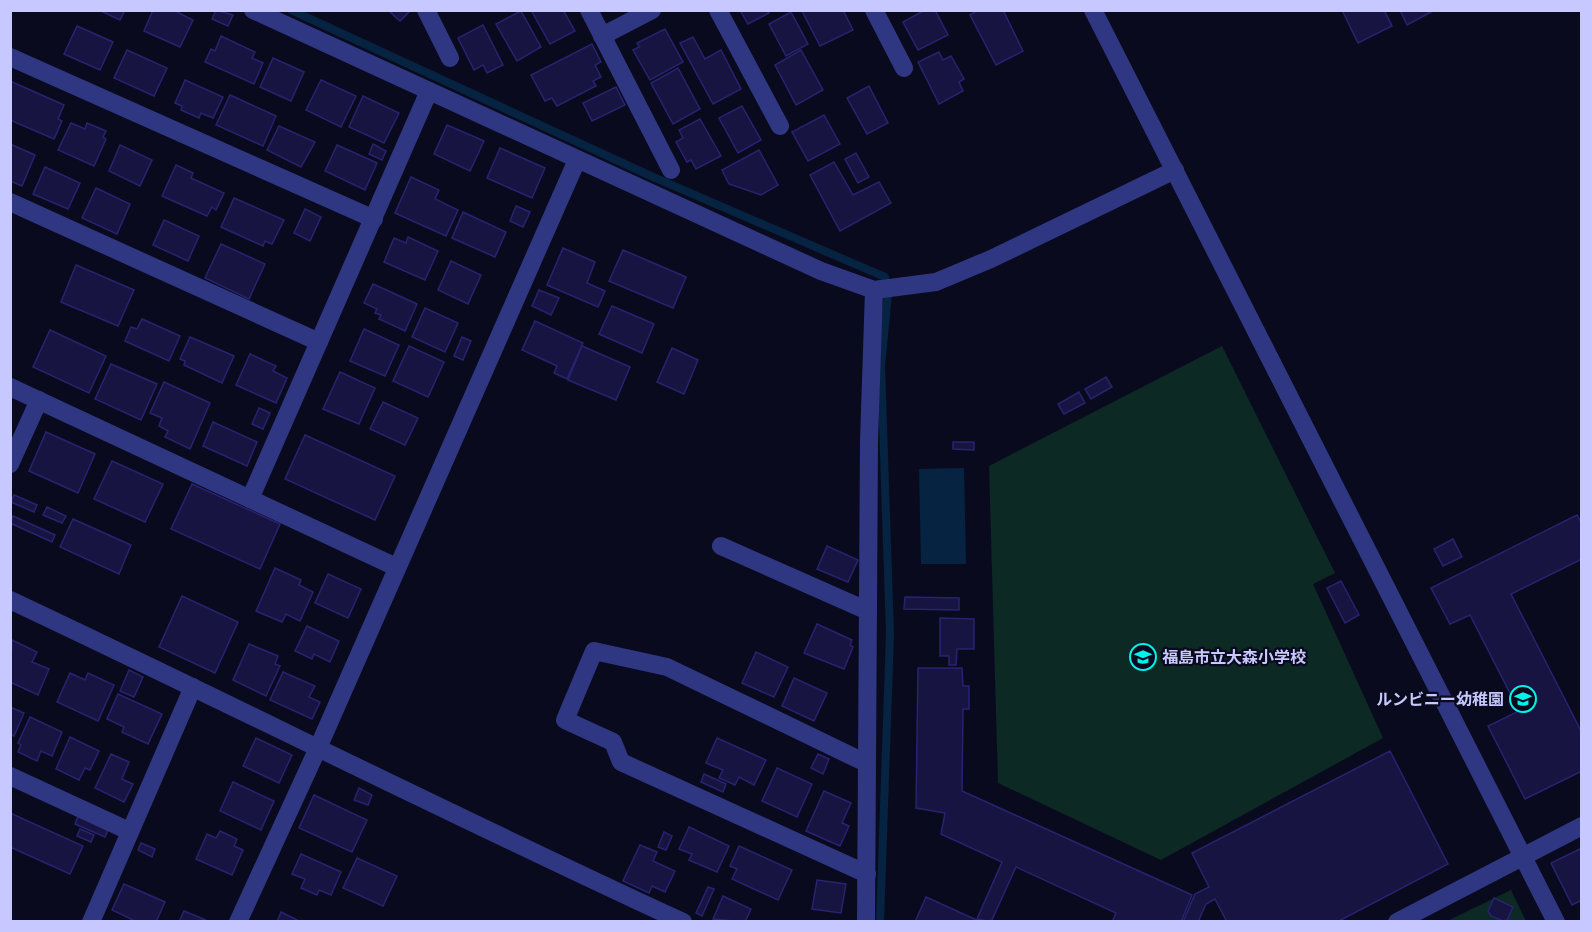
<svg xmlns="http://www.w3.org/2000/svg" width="1592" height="932" viewBox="0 0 1592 932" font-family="Lato,'Noto Sans JP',sans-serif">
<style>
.green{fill:#0c2924}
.water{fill:#062341}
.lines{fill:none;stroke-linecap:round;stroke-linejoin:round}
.stream{stroke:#062341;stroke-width:8}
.building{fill:#171441;stroke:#282370;stroke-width:1.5}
.minor{stroke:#2f3782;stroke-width:18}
.labels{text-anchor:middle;stroke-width:4.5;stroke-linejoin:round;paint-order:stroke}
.poi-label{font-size:16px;font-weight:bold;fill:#c7c8ff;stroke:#0a0a1e;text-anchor:start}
</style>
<rect width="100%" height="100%" fill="#0a0a1e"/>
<!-- green -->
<g class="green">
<path d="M1222 346 1335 573 1313 584 1383 738 1161 860 998 783 989 466Z"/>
<path d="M1511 890 1526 921 1445 922Z"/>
</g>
<!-- water -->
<path class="water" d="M964 468 966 564H921L919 469Z"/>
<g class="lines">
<!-- stream -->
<path class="stream" d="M291 10 651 176 885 277 888 294 881 366 890 634 880 922"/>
</g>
<!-- building -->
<g class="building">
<path d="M99 10H125L120 20Z"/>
<path d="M153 10H173L193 20 180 47 144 31Z"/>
<path d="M216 10 233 15 228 26 212 19Z"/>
<path d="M391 10H408L409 12 400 21 390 12Z"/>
<path d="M531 10H563L575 31 550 44Z"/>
<path d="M740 10H767L769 13 748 24Z"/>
<path d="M843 10 853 30 820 46 802 11Z"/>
<path d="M925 10H935L948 35 918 50 903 22Z"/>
<path d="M978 10H1003L1023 51 996 65 970 15Z"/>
<path d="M1342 10H1384L1392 26 1358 43Z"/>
<path d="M1400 10H1433V11L1407 25Z"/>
<path d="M521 11 541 47 517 61 496 24Z"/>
<path d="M791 12 808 44 786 56 769 24Z"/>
<path d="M483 25 503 65 487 73 483 65 474 70 458 38Z"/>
<path d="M77 26 113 42 100 70 64 54Z"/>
<path d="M665 29 683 62 650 80 633 50 639 47 637 43Z"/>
<path d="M221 36 255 52 252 58 263 63 254 84 205 62 211 49 215 51Z"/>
<path d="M693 37 705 59 721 50 741 89 713 104 680 43Z"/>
<path d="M592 44 601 62 595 65 601 77 593 81 596 86 557 106 552 98 545 101 531 75Z"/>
<path d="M127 50 167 68 154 96 114 78Z"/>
<path d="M801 50 823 90 796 105 775 65Z"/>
<path d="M939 52 943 60 951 56 964 79 959 82 963 91 939 104 918 62Z"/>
<path d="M273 58 304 72 291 101 260 87Z"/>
<path d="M678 68 700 109 673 124 651 83Z"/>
<path d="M185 80 223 97 213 118 201 113 199 118 181 110 182 106 175 103Z"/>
<path d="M321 80 356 96 341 127 306 110Z"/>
<path d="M10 81 64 105 58 119 62 121 54 139 10 120Z"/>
<path d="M869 86 888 123 867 134 847 98Z"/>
<path d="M616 87 625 105 592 121 583 103Z"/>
<path d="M230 95 276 116 263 146 216 125Z"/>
<path d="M363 96 399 113 384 143 349 127Z"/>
<path d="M742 106 761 140 738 153 719 118Z"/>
<path d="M824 115 840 144 808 161 792 132Z"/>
<path d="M700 119 721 156 696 169 691 160 687 162 676 142 683 138 679 130Z"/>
<path d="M71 123 85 129 87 123 106 131 103 137 106 139 94 166 58 150Z"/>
<path d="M447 125 484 141 470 171 434 154Z"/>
<path d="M279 126 315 142 301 167 267 150Z"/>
<path d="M10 144 35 155 22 186 10 181Z"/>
<path d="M373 144 386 151 382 160 369 154Z"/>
<path d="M120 145 152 160 140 186 109 171Z"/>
<path d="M337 145 377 163 365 190 325 171Z"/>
<path d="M500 148 545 168 532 198 487 178Z"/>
<path d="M759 150 778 185 761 195 729 184 722 170Z"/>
<path d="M856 153 869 177 858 183 845 159Z"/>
<path d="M834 162 853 195 879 182 891 203 840 231 810 175Z"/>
<path d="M176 165 193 173 191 178 224 193 216 210 212 207 207 216 162 196Z"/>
<path d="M45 167 80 183 68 209 33 194Z"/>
<path d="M411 177 439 190 435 199 458 210 446 236 395 213Z"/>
<path d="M96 188 130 204 117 234 82 218Z"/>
<path d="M234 198 284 220 272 244 265 241 263 246 221 227Z"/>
<path d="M516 206 530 212 523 227 510 221Z"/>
<path d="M305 209 321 217 310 241 294 233Z"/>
<path d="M463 212 506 232 495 257 452 238Z"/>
<path d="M164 220 199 236 188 261 153 245Z"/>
<path d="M408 237 438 251 425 280 384 262 394 238 406 243Z"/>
<path d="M221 244 265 264 249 299 205 278Z"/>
<path d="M563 248 595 262 587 283 605 291 598 307 547 285Z"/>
<path d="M623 250 686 277 673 308 609 281Z"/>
<path d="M451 261 481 275 468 304 438 290Z"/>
<path d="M76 265 134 290 118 326 61 302Z"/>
<path d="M373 284 417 304 405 331 379 319 381 315 375 313 377 309 364 303Z"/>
<path d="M539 290 559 298 551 315 532 306Z"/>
<path d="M612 306 654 324 642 353 599 334Z"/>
<path d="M425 308 458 323 445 352 412 337Z"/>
<path d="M142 319 180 336 169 361 125 341 131 327 137 329Z"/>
<path d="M535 321 583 343 567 379 554 373 557 366 522 350Z"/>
<path d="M364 329 399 345 385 376 350 361Z"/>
<path d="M50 330 106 356 89 393 33 367Z"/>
<path d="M190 337 234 356 222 383 184 365 185 361 180 359Z"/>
<path d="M462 337 471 341 463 360 454 356Z"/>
<path d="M409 346 444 362 428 397 393 381Z"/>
<path d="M582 346 630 367 616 400 568 380Z"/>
<path d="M672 348 698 360 684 394 657 382Z"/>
<path d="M250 354 276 366 273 371 287 378 276 403 236 385Z"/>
<path d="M111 364 157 384 141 420 95 399Z"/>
<path d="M340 372 375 388 359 424 323 409Z"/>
<path d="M1106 377 1112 387 1091 399 1085 389Z"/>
<path d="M164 382 210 403 190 449 165 437 168 431 159 426 162 418 150 413Z"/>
<path d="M1079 392 1085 403 1064 414 1058 404Z"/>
<path d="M383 402 418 418 405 445 370 429Z"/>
<path d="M259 408 270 413 263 429 252 424Z"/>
<path d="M213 422 257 442 247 466 203 446Z"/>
<path d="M46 432 95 454 78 493 29 471Z"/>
<path d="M305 435 395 476 375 520 285 479Z"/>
<path d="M953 442H974V450L953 449Z"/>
<path d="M112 461 163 484 145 522 94 499Z"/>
<path d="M192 484 280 524 260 569 171 529Z"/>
<path d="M14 495 37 505 34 512 11 502Z"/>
<path d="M47 507 66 516 62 523 43 515Z"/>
<path d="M1577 515 1582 524V559L1511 594 1582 733V771L1525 799 1488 726 1519 711 1470 615 1450 624 1431 588Z"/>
<path d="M13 516 55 535 52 542 10 523Z"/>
<path d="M73 519 131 545 119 574 60 547Z"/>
<path d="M1453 539 1462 557 1443 566 1434 549Z"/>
<path d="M827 546 858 560 848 582 817 569Z"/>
<path d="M275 568 301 580 299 585 313 592 300 621 286 614 282 622 256 611Z"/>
<path d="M328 574 361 589 348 618 315 603Z"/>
<path d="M1341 581 1359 615 1345 623 1327 588Z"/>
<path d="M182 596 238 622 215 673 159 647Z"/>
<path d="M905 597 959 598V610L904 609Z"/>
<path d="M940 618 974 619V649H957L956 665H949V656H940Z"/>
<path d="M817 624 852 640 850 645 853 647 844 669 804 653Z"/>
<path d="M307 626 339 641 330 662 314 654 312 659 295 651Z"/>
<path d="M12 640 37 652 32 662 49 669 38 695 10 682Z"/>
<path d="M249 644 278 656 275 664 280 666 266 696 233 680Z"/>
<path d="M756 652 788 667 774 697 742 683Z"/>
<path d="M918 668H962L963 686H969V709H963L962 791 1192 895 1181 922H1112L1116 913 1016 867 991 922 977 919 1002 862 941 834 945 813 916 808Z"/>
<path d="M129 670 143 677 134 697 120 691Z"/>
<path d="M283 672 315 686 309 697 320 702 312 719 270 700Z"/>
<path d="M70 673 85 680 88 673 114 685 98 721 57 702Z"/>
<path d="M794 678 827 693 814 721 782 706Z"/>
<path d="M118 694 162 714 148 744 122 732 124 727 107 719Z"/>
<path d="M10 707 24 713 14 736 10 734Z"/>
<path d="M30 717 62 732 52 756 41 751 37 761 18 752 21 745 18 743Z"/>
<path d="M70 737 99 751 90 770 85 768 79 780 56 769Z"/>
<path d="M256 738 292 755 279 783 243 766Z"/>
<path d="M717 738 766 760 754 785 739 777 735 785 719 778 723 770 706 763Z"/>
<path d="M1390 751 1448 864 1337 922H1227L1215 899 1206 904 1198 922H1183L1195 894 1209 887 1192 853Z"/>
<path d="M111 754 129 762 122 779 133 784 124 802 95 788Z"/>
<path d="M818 754 829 759 823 774 811 768Z"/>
<path d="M777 768 812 784 797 817 762 801Z"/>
<path d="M704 774 726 784 723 792 701 782Z"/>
<path d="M233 782 274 801 261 830 220 811Z"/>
<path d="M359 788 372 795 368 805 354 800Z"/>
<path d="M824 791 851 803 842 823 849 826 840 846 806 831Z"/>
<path d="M314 795 367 820 352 852 299 828Z"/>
<path d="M10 813 83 846 70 874 10 847Z"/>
<path d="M78 816 108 830 105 837 75 824Z"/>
<path d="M689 827 729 846 717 872 689 860 692 854 679 849Z"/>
<path d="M80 829 94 835 91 842 77 836Z"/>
<path d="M220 831 237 839 234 846 243 850 232 875 196 859 207 834 216 838Z"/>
<path d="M664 832 672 836 666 850 658 847Z"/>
<path d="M141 843 155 849 152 857 138 850Z"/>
<path d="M640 845 657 852 653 861 675 871 665 892 652 886 649 893 623 881Z"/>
<path d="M739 846 792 870 778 900 732 879 737 869 730 866Z"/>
<path d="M1582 848V900L1572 905 1551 863Z"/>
<path d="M301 854 341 872 331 895 319 890 317 895 301 888 305 879 292 874Z"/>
<path d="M357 858 397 876 383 906 343 888Z"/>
<path d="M817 880 846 884 841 913 812 909Z"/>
<path d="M124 884 165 902 156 922H137L112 910Z"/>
<path d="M708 887 714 889 702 916 696 913Z"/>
<path d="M723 896 751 909 745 922 713 919Z"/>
<path d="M926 897 981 922H915Z"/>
<path d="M1494 898 1513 907 1507 920 1503 921 1491 916 1488 911Z"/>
<path d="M184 911 206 920 179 922Z"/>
<path d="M281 912 301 922H277Z"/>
</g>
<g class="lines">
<!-- minor -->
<g class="minor">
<path d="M253 10 821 271 874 290 936 282 991 259 1175 170"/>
<path d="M426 10 450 58"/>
<path d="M589 10 671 170"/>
<path d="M718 10 780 126"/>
<path d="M874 10 904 68"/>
<path d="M1093 10 1556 922"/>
<path d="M602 36 652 10"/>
<path d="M10 57 374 219"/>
<path d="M10 202 319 342"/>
<path d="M10 387 396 567"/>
<path d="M10 464 39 400"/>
<path d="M250 499 429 91"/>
<path d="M721 546 868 611"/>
<path d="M10 600C235 706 457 818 683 922"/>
<path d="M866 763 667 667 594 651 565 720 613 742 621 762 867 874"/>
<path d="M10 776 129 831"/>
<path d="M91 922 193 687"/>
<path d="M238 922 318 748 577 160"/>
<path d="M866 922 869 441 874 290"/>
<path d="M1397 922 1582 826"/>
</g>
</g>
<!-- icons -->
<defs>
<symbol id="school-ring" viewBox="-11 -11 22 22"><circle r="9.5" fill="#0a0a1e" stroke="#00f2e9" stroke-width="1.5"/><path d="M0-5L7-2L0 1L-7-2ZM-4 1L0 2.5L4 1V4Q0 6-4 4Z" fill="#00f2e9"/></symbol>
</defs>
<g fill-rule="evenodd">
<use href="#school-ring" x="1128" y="642" width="30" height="30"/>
<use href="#school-ring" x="1508" y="684" width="30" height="30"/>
</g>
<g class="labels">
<!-- poi labels -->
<g class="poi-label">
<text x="1162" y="663">福島市立大森小学校</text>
<text x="1504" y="705" text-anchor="end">ルンビニー幼稚園</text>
</g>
</g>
<!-- border -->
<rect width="1592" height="932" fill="none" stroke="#c7c8ff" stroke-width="24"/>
</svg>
